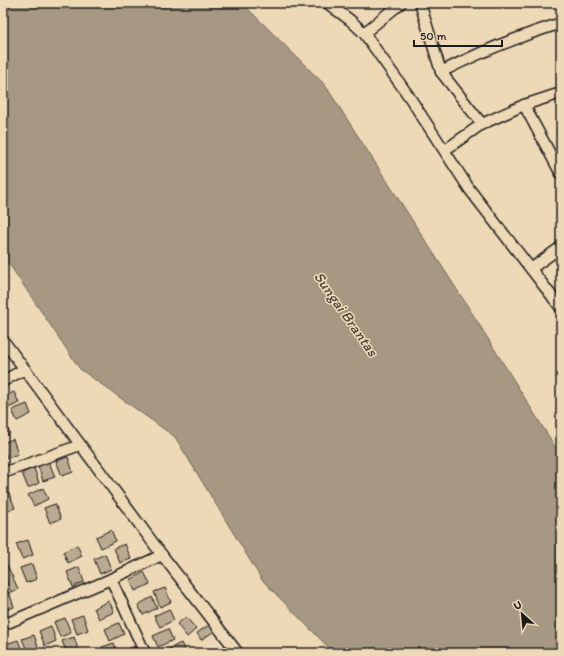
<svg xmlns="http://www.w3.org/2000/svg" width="564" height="656" viewBox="0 0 564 656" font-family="Itim,sans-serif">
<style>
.water{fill:#a69882;stroke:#6f6659}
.building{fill:#baaa91;stroke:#1c1c1c}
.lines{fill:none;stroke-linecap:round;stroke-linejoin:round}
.minor-casing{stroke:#1c1c1c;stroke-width:13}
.minor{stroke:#eed9b7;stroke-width:10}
.labels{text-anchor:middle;stroke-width:3;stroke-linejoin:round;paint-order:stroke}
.water-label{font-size:15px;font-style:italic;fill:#4c4740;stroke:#eed9b7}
</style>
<rect width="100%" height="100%" fill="#eed9b7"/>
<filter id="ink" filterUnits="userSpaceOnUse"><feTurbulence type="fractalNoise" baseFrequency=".025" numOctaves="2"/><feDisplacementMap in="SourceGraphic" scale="8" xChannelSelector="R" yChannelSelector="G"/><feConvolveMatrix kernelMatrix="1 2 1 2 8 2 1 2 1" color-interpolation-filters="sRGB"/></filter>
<g filter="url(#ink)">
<!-- water -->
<path class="water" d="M3 3H242L325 85 472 313 557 450 561 459V653H334L262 580 175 437 80 369 3 255Z"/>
<!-- building -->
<g class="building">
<path d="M14 392 19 403 4 410 3 397Z"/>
<path d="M27 404 31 414 17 421 12 410Z"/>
<path d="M3 419 10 434 3 436Z"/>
<path d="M13 439 18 454 7 458 3 449V443Z"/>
<path d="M68 457 73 472 62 476 56 461Z"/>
<path d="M49 462 55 477 43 481 38 466Z"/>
<path d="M34 468 39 483 28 488 22 473Z"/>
<path d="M43 488 48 499 34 506 28 495Z"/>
<path d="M9 493 15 508 4 512 3 496Z"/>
<path d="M55 504 61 519 50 523 44 508Z"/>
<path d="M111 530 116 541 101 548 96 537Z"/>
<path d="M28 540 33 555 22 559 16 544Z"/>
<path d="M125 544 131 559 120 563 114 548Z"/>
<path d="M77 545 82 556 68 563 63 552Z"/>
<path d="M105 554 111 569 100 574 94 559Z"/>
<path d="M3 556 18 589 11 592 3 574Z"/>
<path d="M32 564 37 579 26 583 20 568Z"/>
<path d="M79 567 84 582 73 587 67 572Z"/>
<path d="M144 572 150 584 135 591 130 580Z"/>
<path d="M165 588 171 602 160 607 154 592Z"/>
<path d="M9 592 14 607 3 611V594Z"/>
<path d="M152 597 157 608 143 615 138 605Z"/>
<path d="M109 601 114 612 99 619 94 608Z"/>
<path d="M169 609 174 620 160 627 154 616Z"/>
<path d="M83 615 88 630 77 634 71 619Z"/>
<path d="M186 617 196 629 187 637 177 624Z"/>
<path d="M65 618 71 633 60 637 54 622Z"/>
<path d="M119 623 124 634 110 641 105 629Z"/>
<path d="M212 623 216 630 201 640 197 633Z"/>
<path d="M51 626 56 641 45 646 39 631Z"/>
<path d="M168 629 173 640 158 647 153 636Z"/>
<path d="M34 635 39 650 28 653 22 639Z"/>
<path d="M74 637 79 652 67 653 62 641Z"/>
<path d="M18 640 23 653H10L6 644Z"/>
<path d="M114 643 117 653H105L102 647Z"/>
<path d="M181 643 186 653H168L167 650Z"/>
<path d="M134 646 137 653H120Z"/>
</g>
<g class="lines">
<defs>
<g id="minor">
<path d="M327 3 350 20 364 33 408 95 470 190 561 308"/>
<path d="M420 3 441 72 482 124"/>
<path d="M364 33 401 3"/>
<path d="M441 72C480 52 520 36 561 23"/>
<path d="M524 105 561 174"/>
<path d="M445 150 482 124 524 105 561 93"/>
<path d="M532 268 561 247"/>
<path d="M3 340 162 555 238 653"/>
<path d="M3 381 25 369"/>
<path d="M3 473 80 445"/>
<path d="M111 579 145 653"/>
<path d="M3 625 111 579 162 555"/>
</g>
</defs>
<!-- minor casing -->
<use href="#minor" class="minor-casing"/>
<!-- minor -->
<use href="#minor" class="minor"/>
</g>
</g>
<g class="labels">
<!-- water labels -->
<g class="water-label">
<text transform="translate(346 314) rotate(55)" y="5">Sungai Brantas</text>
</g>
</g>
<!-- margin -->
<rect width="564" height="656" fill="none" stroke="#eed9b7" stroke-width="16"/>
<rect x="8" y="8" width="548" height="640" fill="none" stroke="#1c1c1c" stroke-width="1.5" filter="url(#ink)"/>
<!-- north arrow -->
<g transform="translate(522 614) rotate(333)" stroke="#eed9b7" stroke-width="3" paint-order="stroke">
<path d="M0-3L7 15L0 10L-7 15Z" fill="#1c1c1c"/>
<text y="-6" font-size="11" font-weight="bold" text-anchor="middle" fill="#1c1c1c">U</text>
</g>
<!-- scale -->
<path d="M414 40v6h88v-6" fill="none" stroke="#1c1c1c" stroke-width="2"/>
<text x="420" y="40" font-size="12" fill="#1c1c1c" stroke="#eed9b7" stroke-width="3" paint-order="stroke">50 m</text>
</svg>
